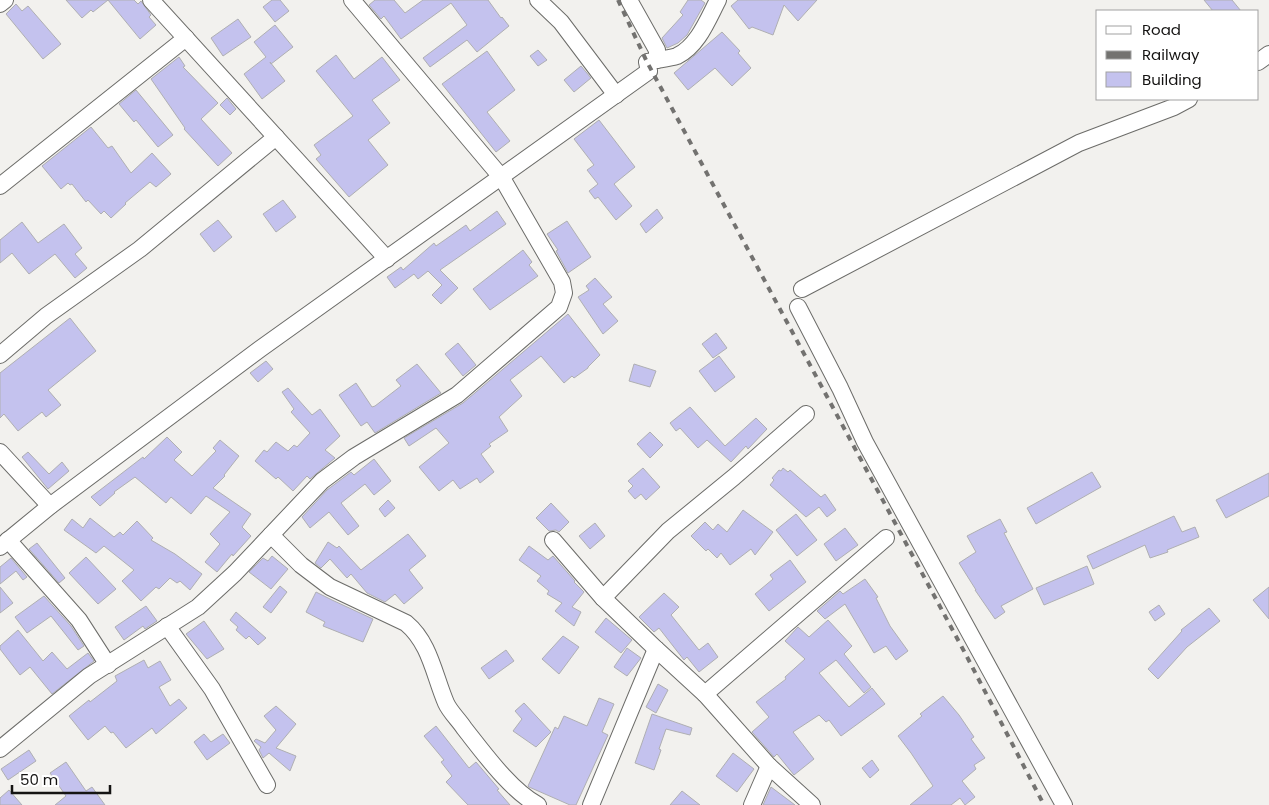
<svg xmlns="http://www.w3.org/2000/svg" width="1269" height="805" viewBox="0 0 1269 805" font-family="Poppins,sans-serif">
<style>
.building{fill:#c4c2ee;stroke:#afafb2}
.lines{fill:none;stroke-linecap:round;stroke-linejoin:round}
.minor-casing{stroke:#6c6c69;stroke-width:18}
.minor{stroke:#fff;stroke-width:16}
.rail{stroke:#737270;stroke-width:4;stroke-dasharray:6 6;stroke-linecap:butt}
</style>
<rect width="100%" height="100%" fill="#f2f1ee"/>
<!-- building -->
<g class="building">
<path d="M66 0H134L138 4 141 1 151 15 149 17 156 25 140 39 108 0 93 12 91 10 82 18Z"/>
<path d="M272 0H280L289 11 275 22 263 7Z"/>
<path d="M375 0H394L405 13 423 0H488L501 18 502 17 509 26 477 52 467 40 430 67 423 58 467 25 451 3 401 39 384 16 381 19 369 5Z"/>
<path d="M688 0H701L705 3 687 35 678 43 667 48 662 38 683 15 680 12Z"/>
<path d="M738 0H817L798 21 784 5 773 35 752 27 749 29 731 6Z"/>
<path d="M1204 0H1232L1241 11H1213Z"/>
<path d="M16 4 22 11 28 6 61 44 43 59 6 14Z"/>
<path d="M238 19 251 37 223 56 211 38Z"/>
<path d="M275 25 293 47 271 64 270 62 285 81 262 99 244 74 266 57 254 42Z"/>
<path d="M722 32 740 51 738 53 751 68 732 86 715 68 688 90 674 73Z"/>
<path d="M538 50 547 60 538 66 530 56Z"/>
<path d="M487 51 515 90 487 112 510 141 496 152 442 84Z"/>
<path d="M336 55 354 79 382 57 400 80 372 100 390 123 368 140 388 165 349 197 316 159 321 155 314 145 353 116 316 71Z"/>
<path d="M179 57 185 66 183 67 218 103 201 119 232 153 218 166 184 129 185 128 151 79Z"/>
<path d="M581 66 591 78 574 92 564 80Z"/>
<path d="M136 90 173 135 158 147 136 120 134 122 119 104Z"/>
<path d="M227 98 236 109 230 115 220 105Z"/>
<path d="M599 120 635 167 614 184 632 206 616 220 598 197 595 199 589 191 598 184 587 170 594 165 574 139Z"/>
<path d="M91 127 108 148 112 146 131 173 152 153 171 174 156 187 150 182 125 203 126 204 111 218 104 211 101 214 88 200 86 202 72 184 70 185 68 183 61 189 42 166Z"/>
<path d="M283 200 296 217 276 232 263 214Z"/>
<path d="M657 209 663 218 646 233 640 224Z"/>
<path d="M497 211 506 224 440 270 458 288 441 304 432 295 442 285 428 271 418 279 414 274 395 288 387 277 401 267 403 270 434 243 436 246 466 225 470 231Z"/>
<path d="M218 220 232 237 214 252 200 234Z"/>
<path d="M567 221 591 257 568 273 556 251 558 250 547 234Z"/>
<path d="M22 222 38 243 64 224 82 248 75 254 87 268 75 278 55 254 29 274 12 253 0 263V240Z"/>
<path d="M523 250 532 262 529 265 538 276 490 310 473 289Z"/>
<path d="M595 278 612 297 603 304 618 321 603 334 578 297 589 290 586 286Z"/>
<path d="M568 314 600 355 588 367V368L574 378 572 376 564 383 541 356 510 380 522 396 499 417 508 431 489 444 491 446 481 454 494 472 480 483 477 478 460 489 453 480 439 491 419 467 449 443 436 428 409 446 404 438 463 403Z"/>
<path d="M70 318 96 351 48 390 61 405 46 417 42 412 18 431 4 414 0 418V373Z"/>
<path d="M716 333 727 348 713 358 702 344Z"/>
<path d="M458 343 476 365 463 376 445 354Z"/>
<path d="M719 356 735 377 715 392 699 371Z"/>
<path d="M266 361 273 369 258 382 250 373Z"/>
<path d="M417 364 441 393 375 433 367 422 361 426 339 395 356 383 372 407 375 406 401 386 396 380Z"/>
<path d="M634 364 656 371 650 387 629 381Z"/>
<path d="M288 388 312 415 320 409 340 436 325 450 335 458 310 479 307 476 293 491 278 477 276 479 255 461 264 450 267 452 276 442 288 451 294 445 297 447 310 433 291 412 294 409 282 392Z"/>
<path d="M690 407 725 446 756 418 767 429 748 449 746 446 731 462 707 440 698 448 680 428 676 431 670 423Z"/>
<path d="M650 432 663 445 650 458 637 444Z"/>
<path d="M167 437 182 452 174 460 192 476 216 451 213 448 220 440 239 456 224 475 225 476 213 488 251 514 242 527 251 536 233 556 232 554 217 572 205 562 220 544 210 534 230 512 206 496 191 514 171 497 166 503 135 477 114 492 115 493 100 506 91 497 143 457 144 459Z"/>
<path d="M28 452 49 474 62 462 69 471 48 489 22 457Z"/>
<path d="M374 459 391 481 374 495 365 484 341 503 359 526 348 535 329 512 310 528 302 517 327 490 351 472 354 475Z"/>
<path d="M643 468 660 487 646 500 641 494 635 499 628 491 633 486 628 481Z"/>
<path d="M783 468 788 472 790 470 821 497 825 494 836 510 827 517 819 507 806 517 770 485 774 480 772 478 779 470 781 471Z"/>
<path d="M1092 472 1101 487 1036 524 1027 508Z"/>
<path d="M1269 473V496L1226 518 1216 500Z"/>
<path d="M388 500 395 508 385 517 379 509Z"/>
<path d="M551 503 569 522 559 532 556 530 549 531 536 518Z"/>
<path d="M743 510 773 532 755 555 751 549 730 565 721 553 717 558 708 549 706 551 691 536 705 522 713 530 718 524 727 532Z"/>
<path d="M796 514 817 540 797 556 776 530Z"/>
<path d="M1174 516 1182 532 1195 527 1199 537 1167 550 1168 552 1150 558 1145 545 1093 569 1087 556Z"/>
<path d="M90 518 114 537 120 532 123 535 137 521 153 538 151 540 175 554 202 574 190 590 180 581 177 583 170 578 159 589 156 587 141 601 122 581 134 570 104 546 96 553 64 530 72 519 83 528Z"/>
<path d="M1000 519 1007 532 1004 533 1033 589 1001 606 1005 612 995 619 975 590H976L959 563 976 552 967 536Z"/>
<path d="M595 523 605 536 590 549 579 536Z"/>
<path d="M845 528 858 545 836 561 824 544Z"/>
<path d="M408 534 426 556 409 570 423 588 404 604 395 594 385 602 367 593 351 574 347 578 330 559 321 568 315 563 328 542 337 548 339 546 361 570Z"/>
<path d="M37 543 65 578 59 583 29 549Z"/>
<path d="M529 546 548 560 553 556 575 581 574 582 584 592 572 607 581 612 574 626 555 611 562 603 547 594 549 591 537 581 541 576 519 560Z"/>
<path d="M272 556 288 569 271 589 249 572 263 558 268 561Z"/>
<path d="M86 557 116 589 98 604 69 573Z"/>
<path d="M11 558 27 577 23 580 16 571 0 584V567Z"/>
<path d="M790 560 806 582 769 611 755 594 773 579 770 575Z"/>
<path d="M1087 566 1094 584 1044 605 1036 588Z"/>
<path d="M865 579 878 597 876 598 890 626 908 651 896 660 886 646 874 653 845 604 825 619 817 611 840 591 843 594Z"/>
<path d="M280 586 287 592 271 613 263 607Z"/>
<path d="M0 587 13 603 0 613Z"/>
<path d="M1269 587V619L1253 600Z"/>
<path d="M316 592 332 600 373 619 363 642 323 626 325 622 306 612Z"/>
<path d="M664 593 679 607 671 615 699 650 708 643 718 657 699 672 687 657 684 660 659 628 654 632 639 617Z"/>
<path d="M44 596 71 626 84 646 78 650 51 616 27 633 15 617Z"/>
<path d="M1159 605 1165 614 1155 621 1149 612Z"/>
<path d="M146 606 157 621 145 629 143 626 124 640 115 627Z"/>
<path d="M1209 608 1220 621 1187 647 1158 679 1148 669 1182 631 1181 630Z"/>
<path d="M236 612 266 638 258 645 249 636 246 639 236 630 238 627 230 620Z"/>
<path d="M606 618 632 640 621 653 595 632Z"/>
<path d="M828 620 852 646 844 654 871 687 864 693 836 660 819 673 849 707 872 688 885 704 841 736 829 720 826 722 819 715 793 732 814 759 794 775 777 754 774 757 752 732 769 717 756 702 786 679 785 677 805 659 785 641 798 627 809 637Z"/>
<path d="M204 621 224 649 207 659 186 634Z"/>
<path d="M18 630 43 661 52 652 67 669 88 653 94 661 52 694 30 667 20 675 0 649V646Z"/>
<path d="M563 636 579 647 559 674 542 659Z"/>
<path d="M627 648 641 658 627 676 614 667Z"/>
<path d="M506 650 514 661 489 679 481 668Z"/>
<path d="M144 660 148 668 160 661 171 680 159 687 170 706 179 699 187 708 156 734 152 728 126 748 113 732 111 733 105 726 88 740 69 716 89 700 90 702 117 681 115 676Z"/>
<path d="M658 684 668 690 656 713 646 707Z"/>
<path d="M943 696 959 715 974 737 971 739 985 758 974 765 976 769 962 781 975 797 965 805 960 798 951 805H910L933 786 911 753 898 736 922 716 920 714Z"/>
<path d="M599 698 614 704 602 732 608 735 576 805H570L529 787 528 786 555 727 558 729 564 716 587 726Z"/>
<path d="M524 703 551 732 536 747 513 731 522 719 515 711Z"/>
<path d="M276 706 296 724 276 748 296 756 290 771 269 753 263 758 259 750 261 747 254 741 256 739 265 743 276 730 264 716Z"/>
<path d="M652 714 692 728 690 735 666 729 659 749 661 750 654 770 635 763Z"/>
<path d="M436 726 469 768 476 762 499 789 497 790 510 805H468L446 782 452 776 441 762 444 760 424 736Z"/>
<path d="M204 734 211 742 223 734 230 743 207 760 194 742Z"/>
<path d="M29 750 36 761 8 780 1 769Z"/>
<path d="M733 753 754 769 737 792 716 776Z"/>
<path d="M872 760 879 770 870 778 862 768Z"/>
<path d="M66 762 86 791 92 787 105 805H55L66 796 50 773Z"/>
<path d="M771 787 795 805H763Z"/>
<path d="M9 790 22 805H0V798Z"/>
<path d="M682 791 700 805H670Z"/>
</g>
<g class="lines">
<defs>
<g id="minor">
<path d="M151 0 387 259"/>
<path d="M538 0 561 22 616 95"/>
<path d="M0 4 5 0"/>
<path d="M657 60C663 59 671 58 677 56 698 46 708 19 718 0"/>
<path d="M1258 62 1269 54"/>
<path d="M0 186 186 38"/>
<path d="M802 289 1079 143 1174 107 1189 99"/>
<path d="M798 307 840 388 865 442 1064 805"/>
<path d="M0 355 46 316 140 249 276 137"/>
<path d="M0 452 50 506"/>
<path d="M271 535 301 565 330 587 406 623C430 643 434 675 446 703 450 712 459 720 464 728 483 752 511 791 538 805"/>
<path d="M8 540 79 620 108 665"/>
<path d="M553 540 603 598 656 649 705 694 769 766 812 805"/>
<path d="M0 547 50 506 260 349 649 71 647 62 657 60V50L629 0"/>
<path d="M603 598 668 531 734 477 806 414"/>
<path d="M167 626 212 689 267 785"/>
<path d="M705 694 886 538"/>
<path d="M0 749 89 676 198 607 235 573 322 481 354 457 457 395 559 307 564 293 562 282 502 178 352 0"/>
<path d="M591 805 656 649"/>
<path d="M752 805 769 766"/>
</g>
</defs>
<!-- minor casing -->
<use href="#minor" class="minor-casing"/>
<!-- minor -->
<use href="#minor" class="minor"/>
<!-- rail -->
<path class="rail" d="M618 0 647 62 965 653 1044 805"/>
</g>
<!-- legend -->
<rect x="1096" y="10" width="162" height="90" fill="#ffffff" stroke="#a1a1a1"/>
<rect x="1106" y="26" width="25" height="8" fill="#ffffff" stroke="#a1a1a1"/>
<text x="1142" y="35" font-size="15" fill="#151413">Road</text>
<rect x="1106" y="51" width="25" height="8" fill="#737270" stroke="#a1a1a1"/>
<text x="1142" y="60" font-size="15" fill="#151413">Railway</text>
<rect x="1106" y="72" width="25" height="15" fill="#c4c2ee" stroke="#a1a1a1"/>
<text x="1142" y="85" font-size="15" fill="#151413">Building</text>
<!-- scale -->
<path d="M12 785v8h98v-8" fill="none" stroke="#151413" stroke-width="2.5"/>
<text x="20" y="785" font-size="15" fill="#151413" stroke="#ffffff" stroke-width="4" paint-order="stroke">50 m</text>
</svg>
